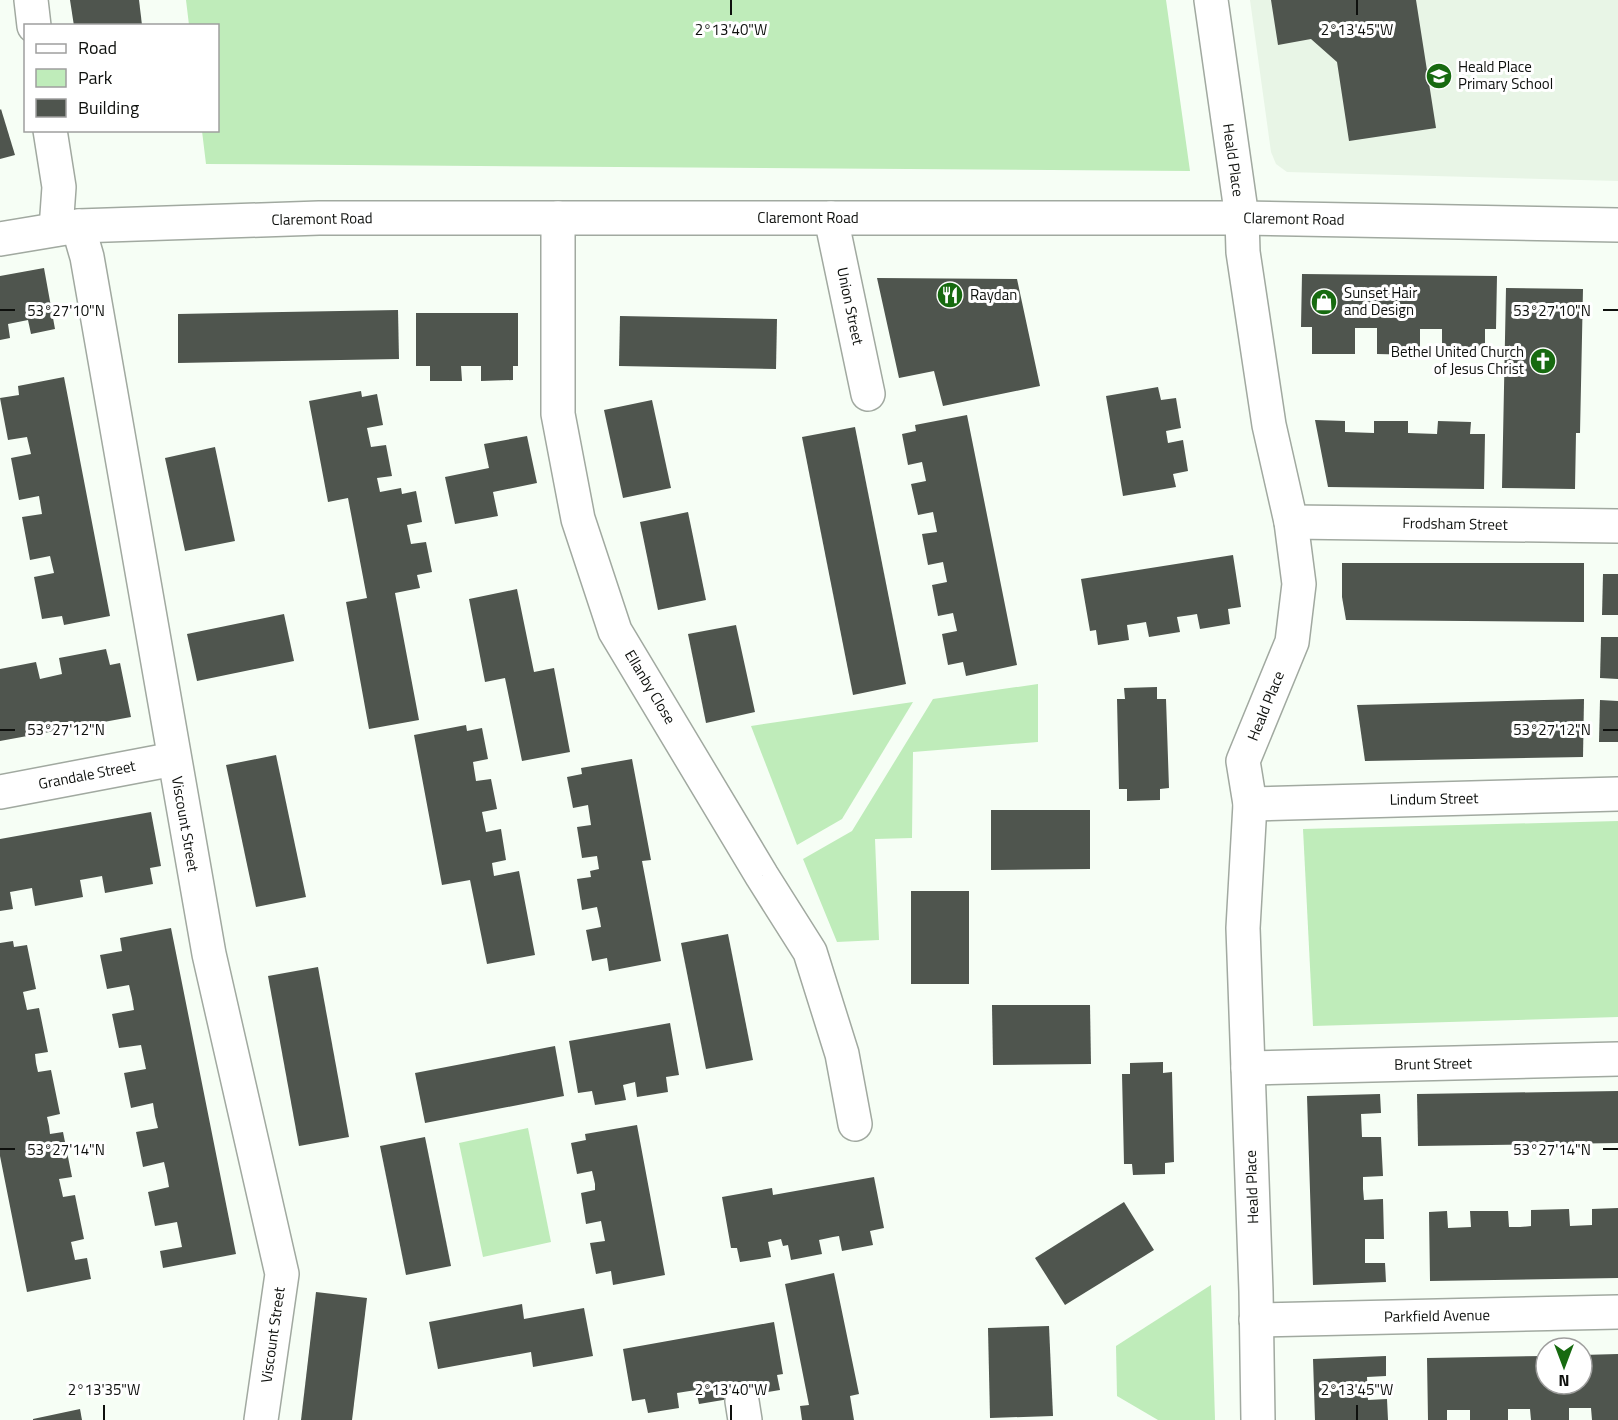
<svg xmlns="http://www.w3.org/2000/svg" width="1618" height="1420" viewBox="0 0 1618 1420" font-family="'Titillium Web',sans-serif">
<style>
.built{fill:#e8f5e6}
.green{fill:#bfecba}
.building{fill:#4f554e}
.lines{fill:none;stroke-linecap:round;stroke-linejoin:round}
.minor-casing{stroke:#a1a9a0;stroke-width:36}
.minor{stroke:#fff;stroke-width:33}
.ticks{fill:none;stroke:#0e100d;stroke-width:2}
.labels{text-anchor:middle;stroke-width:6;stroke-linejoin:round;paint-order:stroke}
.poi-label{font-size:15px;fill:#0e100d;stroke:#fff;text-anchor:start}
.street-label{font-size:15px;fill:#0e100d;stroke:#fff}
.ticks-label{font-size:15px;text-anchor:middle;fill:#0e100d;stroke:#fff;stroke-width:6;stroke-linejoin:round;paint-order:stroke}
</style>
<rect width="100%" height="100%" fill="#f6fef5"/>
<!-- built -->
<path class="built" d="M1250 0H1618V181L1287 172 1276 164 1271 152Z"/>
<!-- green -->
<g class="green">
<path d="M186 0H1166L1190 171 206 164 202 131 218 130V26L189 25Z"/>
<path d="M1038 684V742L913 752 912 838 875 839 879 940 837 942 803 859 852 831 933 699Z"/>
<path d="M913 702 842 819 797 845 751 726Z"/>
<path d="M1618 821V1017L1313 1026 1303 829Z"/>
<path d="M528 1128 551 1242 483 1257 459 1143Z"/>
<path d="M1211 1285 1215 1420H1158L1117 1396 1116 1346Z"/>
</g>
<!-- building -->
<g class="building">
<path d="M70 0H139L142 25 74 26Z"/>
<path d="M1271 0H1416L1436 128 1349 141 1337 62 1311 39 1278 45Z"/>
<path d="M1 109 15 155 0 159V110Z"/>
<path d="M44 268 55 329 31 334 28 320 8 324 10 338 0 340V276Z"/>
<path d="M1302 274 1497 276 1496 329H1485V356L1442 355V329H1420V355L1377 354V328H1355V354H1312V327H1301Z"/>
<path d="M877 278 1017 279 1040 386 943 406 934 371 899 378Z"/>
<path d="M1506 288 1583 289 1580 433H1576L1575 489 1502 488Z"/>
<path d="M398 310 399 359 178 363V314Z"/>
<path d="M416 313H518V366H513V380L481 381V366H461L462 381H430V366H416Z"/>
<path d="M620 316 777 319 776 369 619 366Z"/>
<path d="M64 377 110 616 64 625 62 616 42 619 34 577 54 573 50 556 30 560 22 517 42 514 39 496 19 500 11 458 31 454 27 437 8 440 0 398 19 395 18 386Z"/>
<path d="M1158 387 1161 400 1176 398 1181 428 1166 431 1168 443 1183 440 1188 471 1173 474 1176 487 1123 496 1106 396Z"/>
<path d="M361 391 362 397 377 394 383 425 367 428 371 447 386 445 392 476 377 478 380 492 401 488 402 494 416 491 422 522 407 525 411 544 426 542 432 572 417 575 420 588 395 593 419 720 369 729 346 602 367 598 348 498 328 502 309 401Z"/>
<path d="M652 400 671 488 623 498 604 410Z"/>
<path d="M967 415 1017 665 966 676 963 662 948 665 942 634 957 631 953 613 938 616 932 585 947 582 943 562 928 565 922 534 937 532 933 512 918 515 911 484 926 481 922 462 908 465 902 434 916 431 915 425Z"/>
<path d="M1315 420 1345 421V432L1374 433V421H1408V433L1437 434 1438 421 1471 422 1470 434H1485L1484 489 1328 487Z"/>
<path d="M855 427 906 684 853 695 802 437Z"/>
<path d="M527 436 537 483 493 492 498 516 455 524 445 477 489 468 484 444Z"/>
<path d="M215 447 235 541 185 551 165 458Z"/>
<path d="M688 512 706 600 658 610 640 522Z"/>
<path d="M1233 555 1241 607 1228 609 1230 624 1200 629 1197 614 1191 615 1177 617 1180 632 1149 637 1146 622 1140 623 1127 625 1129 640 1098 645 1096 630 1090 631 1081 579Z"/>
<path d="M1342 563H1584V622L1346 620 1342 597Z"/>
<path d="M1603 574H1618V615H1602Z"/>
<path d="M517 589 534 672 554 668 570 752 522 761 505 678 485 682 469 599Z"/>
<path d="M284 614 294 661 197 681 187 634Z"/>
<path d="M736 625 755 712 706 723 688 634Z"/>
<path d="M1601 637H1618V679L1600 678Z"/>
<path d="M106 649 110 665 120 663 131 717 0 741V669L36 662 40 679 62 674 59 658Z"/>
<path d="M1157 687V699H1166L1169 788 1160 789V800L1127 801V789H1119L1117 699H1125L1124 688Z"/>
<path d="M1584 699 1583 757 1365 761 1357 705Z"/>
<path d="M1600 700 1618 701V742H1599Z"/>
<path d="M466 725 467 731 482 728 488 759 473 762 476 781 491 779 497 809 482 812 486 832 501 829 506 860 492 863 494 876 519 871 535 955 487 964 470 880 442 885 414 735Z"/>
<path d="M276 755 306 897 256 907 226 765Z"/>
<path d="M632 759 651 860 642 861 661 961 609 971 607 958 592 961 586 930 601 927 600 921 597 907 582 910 577 879 591 877 590 871 599 869 597 856 582 858 577 827 591 825 588 805 573 808 567 777 582 774 581 768Z"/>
<path d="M991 810H1090V869L991 870Z"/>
<path d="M151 812 161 866 150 868 153 884 105 893 102 876 80 880 83 897 35 906 32 888 10 892 13 909 0 911V839Z"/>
<rect x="911" y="891" width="58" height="93"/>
<path d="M171 928 236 1254 163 1268 160 1251 182 1247 177 1222 155 1226 148 1192 169 1187 167 1175 164 1162 143 1167 136 1132 158 1128 155 1116 153 1103 131 1108 124 1073 146 1069 141 1045 119 1048 112 1014 134 1010 132 998 129 985 107 989 100 955 122 951 120 938Z"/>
<path d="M728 934 753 1060 706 1069 681 943Z"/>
<path d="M13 941 14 947 27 945 36 989 23 992 27 1010 39 1008 48 1052 35 1054 36 1063 38 1072 51 1070 60 1114 47 1117 49 1126 50 1134 63 1132 72 1177 59 1179 63 1197 75 1195 84 1239 71 1242 75 1260 87 1258 91 1279 27 1292 0 1156V943Z"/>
<path d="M318 967 349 1137 299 1146 268 976Z"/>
<path d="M992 1005H1090L1091 1064 993 1065Z"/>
<path d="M670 1023 679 1075 666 1077 668 1092 637 1097 635 1082 623 1085 626 1100 595 1105 592 1091 578 1093 569 1041Z"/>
<path d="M555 1046 564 1096 425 1123 415 1073Z"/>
<path d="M1163 1062V1073L1172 1072 1174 1162 1165 1163V1174L1133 1175 1132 1164H1124L1122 1074H1130V1063Z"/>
<path d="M1618 1091V1143L1418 1146 1417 1094Z"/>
<path d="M1380 1094 1381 1113 1361 1114 1362 1137H1381L1383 1176 1363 1177V1189L1364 1200 1383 1199 1384 1239H1365V1263H1385L1386 1282 1313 1285 1307 1096Z"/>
<path d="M637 1125 665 1275 613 1285 611 1271 596 1274 590 1243 605 1241 601 1221 586 1224 581 1193 595 1190V1184L592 1171 577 1174 571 1143 586 1140 585 1134Z"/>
<path d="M425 1137 451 1266 406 1275 380 1146Z"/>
<path d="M874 1177 884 1228 870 1231 873 1245 842 1251 839 1236 833 1237 819 1240 822 1254 791 1260 788 1245 783 1246 781 1239 768 1242 771 1257 740 1262 737 1248H731L722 1197 772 1188 773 1195Z"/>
<path d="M1124 1202 1154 1250 1065 1305 1035 1258Z"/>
<path d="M1618 1208V1278L1430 1281 1429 1212 1447 1211 1448 1228 1471 1227 1470 1211H1508L1509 1227H1520L1531 1226V1210L1569 1209 1570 1226 1592 1225V1209Z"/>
<path d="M834 1273 859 1394 850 1396 854 1420H802L800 1406 809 1405 785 1284Z"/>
<path d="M316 1292 367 1298 352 1420H301Z"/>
<path d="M522 1304 524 1319 584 1308 593 1356 533 1367 531 1352 438 1369 429 1322Z"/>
<path d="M774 1322 783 1374 777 1375 780 1390 749 1395 746 1381 727 1384 729 1399 699 1404 696 1390 677 1393 679 1408 648 1413 645 1399 632 1401 623 1349Z"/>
<path d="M1049 1326 1053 1416 990 1418 988 1328Z"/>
<path d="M1618 1354V1420H1592L1591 1408H1569V1420H1531L1530 1409H1508V1420H1470V1410H1447V1420H1428L1427 1358 1546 1356V1384H1582V1355Z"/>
<path d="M1386 1356V1376L1367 1377 1368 1400 1387 1399 1388 1420H1315L1313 1359Z"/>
<path d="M80 1409 82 1420H33V1419Z"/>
</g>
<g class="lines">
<defs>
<g id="minor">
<path d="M31 0 34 26"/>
<path d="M1211 0 1242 218 1243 252 1269 425 1291 522 1299 584 1292 642 1243 761 1250 804 1243 928 1256 1291 1258 1420"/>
<path d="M50 130 59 187 56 229"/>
<path d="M558 218V414L578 519 615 631 762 876 810 952 842 1054 855 1124"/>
<path d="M831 218 868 394"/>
<path d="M78 226 87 257 209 954 282 1274 261 1420"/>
<path d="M0 239 78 226 319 218H1242L1618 225"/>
<path d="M1291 522 1618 526"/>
<path d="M0 792 174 759"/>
<path d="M1250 804 1618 794"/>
<path d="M1248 1068 1618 1059"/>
<path d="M1256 1320 1618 1312"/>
<path d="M742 1401 745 1420"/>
</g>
</defs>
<!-- minor casing -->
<use href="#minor" class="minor-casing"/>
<!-- minor -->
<use href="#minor" class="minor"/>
</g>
<!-- ticks -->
<path class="ticks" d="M731 0V15M1357 0V15M0 310H15M1603 310H1618M0 730H15M1603 730H1618M0 1149H15M1603 1149H1618M104 1405V1420M731 1405V1420M1357 1405V1420"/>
<!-- icons -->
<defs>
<symbol id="school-disc" viewBox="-11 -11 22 22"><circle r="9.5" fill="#176a10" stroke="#fff"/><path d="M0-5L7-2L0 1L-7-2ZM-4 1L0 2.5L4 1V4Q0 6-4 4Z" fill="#fff"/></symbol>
<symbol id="restaurant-disc" viewBox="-11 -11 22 22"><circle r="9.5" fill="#176a10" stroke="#fff"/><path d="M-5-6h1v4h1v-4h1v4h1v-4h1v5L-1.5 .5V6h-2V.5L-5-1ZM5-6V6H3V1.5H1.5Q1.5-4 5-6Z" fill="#fff"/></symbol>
<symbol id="shop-disc" viewBox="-11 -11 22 22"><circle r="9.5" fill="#176a10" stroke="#fff"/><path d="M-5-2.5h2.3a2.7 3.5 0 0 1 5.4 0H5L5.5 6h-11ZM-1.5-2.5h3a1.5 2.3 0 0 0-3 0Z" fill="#fff"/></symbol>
<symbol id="church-disc" viewBox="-11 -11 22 22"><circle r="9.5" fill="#176a10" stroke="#fff"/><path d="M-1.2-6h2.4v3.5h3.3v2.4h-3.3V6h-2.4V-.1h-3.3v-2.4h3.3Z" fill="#fff"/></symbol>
</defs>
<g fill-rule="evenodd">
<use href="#school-disc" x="1424" y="61" width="30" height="30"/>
<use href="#restaurant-disc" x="935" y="280" width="30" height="30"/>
<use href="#shop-disc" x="1309" y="287" width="30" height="30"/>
<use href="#church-disc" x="1528" y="346" width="30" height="30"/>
</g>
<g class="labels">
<!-- poi labels -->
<g class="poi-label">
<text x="1458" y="72">Heald Place<tspan x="1458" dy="17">Primary School</tspan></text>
<text x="1344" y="298">Sunset Hair<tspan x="1344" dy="17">and Design</tspan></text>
<text x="970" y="300">Raydan</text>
<text x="1524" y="357" text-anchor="end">Bethel United Church<tspan x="1524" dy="17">of Jesus Christ</tspan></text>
</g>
<!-- street labels -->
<g class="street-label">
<text transform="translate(1233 160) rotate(82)" y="5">Heald Place</text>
<text x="808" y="223">Claremont Road</text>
<text transform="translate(322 219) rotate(-1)" y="5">Claremont Road</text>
<text transform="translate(1294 219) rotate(1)" y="5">Claremont Road</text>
<text transform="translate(850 306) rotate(78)" y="5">Union Street</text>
<text transform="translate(1455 524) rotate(1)" y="5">Frodsham Street</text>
<text transform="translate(650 687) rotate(59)" y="5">Ellanby Close</text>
<text transform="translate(1266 706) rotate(-68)" y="5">Heald Place</text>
<text transform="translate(87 775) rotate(-11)" y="5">Grandale Street</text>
<text transform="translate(1434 799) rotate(-1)" y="5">Lindum Street</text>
<text transform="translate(185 824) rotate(80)" y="5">Viscount Street</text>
<text transform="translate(1433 1064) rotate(-1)" y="5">Brunt Street</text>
<text transform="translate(1252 1187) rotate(-92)" y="5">Heald Place</text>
<text transform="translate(1437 1316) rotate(-1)" y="5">Parkfield Avenue</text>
<text transform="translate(273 1335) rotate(-82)" y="5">Viscount Street</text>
</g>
</g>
<g class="ticks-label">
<text x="731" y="35">2°13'40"W</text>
<text x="1357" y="35">2°13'45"W</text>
<text x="1552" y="316">53°27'10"N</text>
<text x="66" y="316">53°27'10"N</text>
<text x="1552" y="735">53°27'12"N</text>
<text x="66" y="735">53°27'12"N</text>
<text x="1552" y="1155">53°27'14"N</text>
<text x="66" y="1155">53°27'14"N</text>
<text x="104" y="1395">2°13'35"W</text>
<text x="731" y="1395">2°13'40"W</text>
<text x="1357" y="1395">2°13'45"W</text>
</g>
<!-- legend -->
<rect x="24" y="24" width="195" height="108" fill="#ffffff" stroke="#9f9f9e" stroke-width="1.5"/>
<rect x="36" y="44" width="30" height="9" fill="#ffffff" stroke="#9f9f9e" stroke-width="1.5"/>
<text x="78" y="54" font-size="18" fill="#0e100d">Road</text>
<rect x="36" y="69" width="30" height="18" fill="#bfecba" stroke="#9f9f9e" stroke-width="1.5"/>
<text x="78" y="84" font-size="18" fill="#0e100d">Park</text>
<rect x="36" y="99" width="30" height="18" fill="#4f554e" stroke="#9f9f9e" stroke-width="1.5"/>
<text x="78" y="114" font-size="18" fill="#0e100d">Building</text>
<!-- north arrow -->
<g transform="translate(1564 1366) rotate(180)"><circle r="28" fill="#ffffff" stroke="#9f9f9e" stroke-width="1.5"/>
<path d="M0-4.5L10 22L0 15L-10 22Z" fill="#176a10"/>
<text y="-9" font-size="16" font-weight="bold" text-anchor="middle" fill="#0e100d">N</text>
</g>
</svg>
